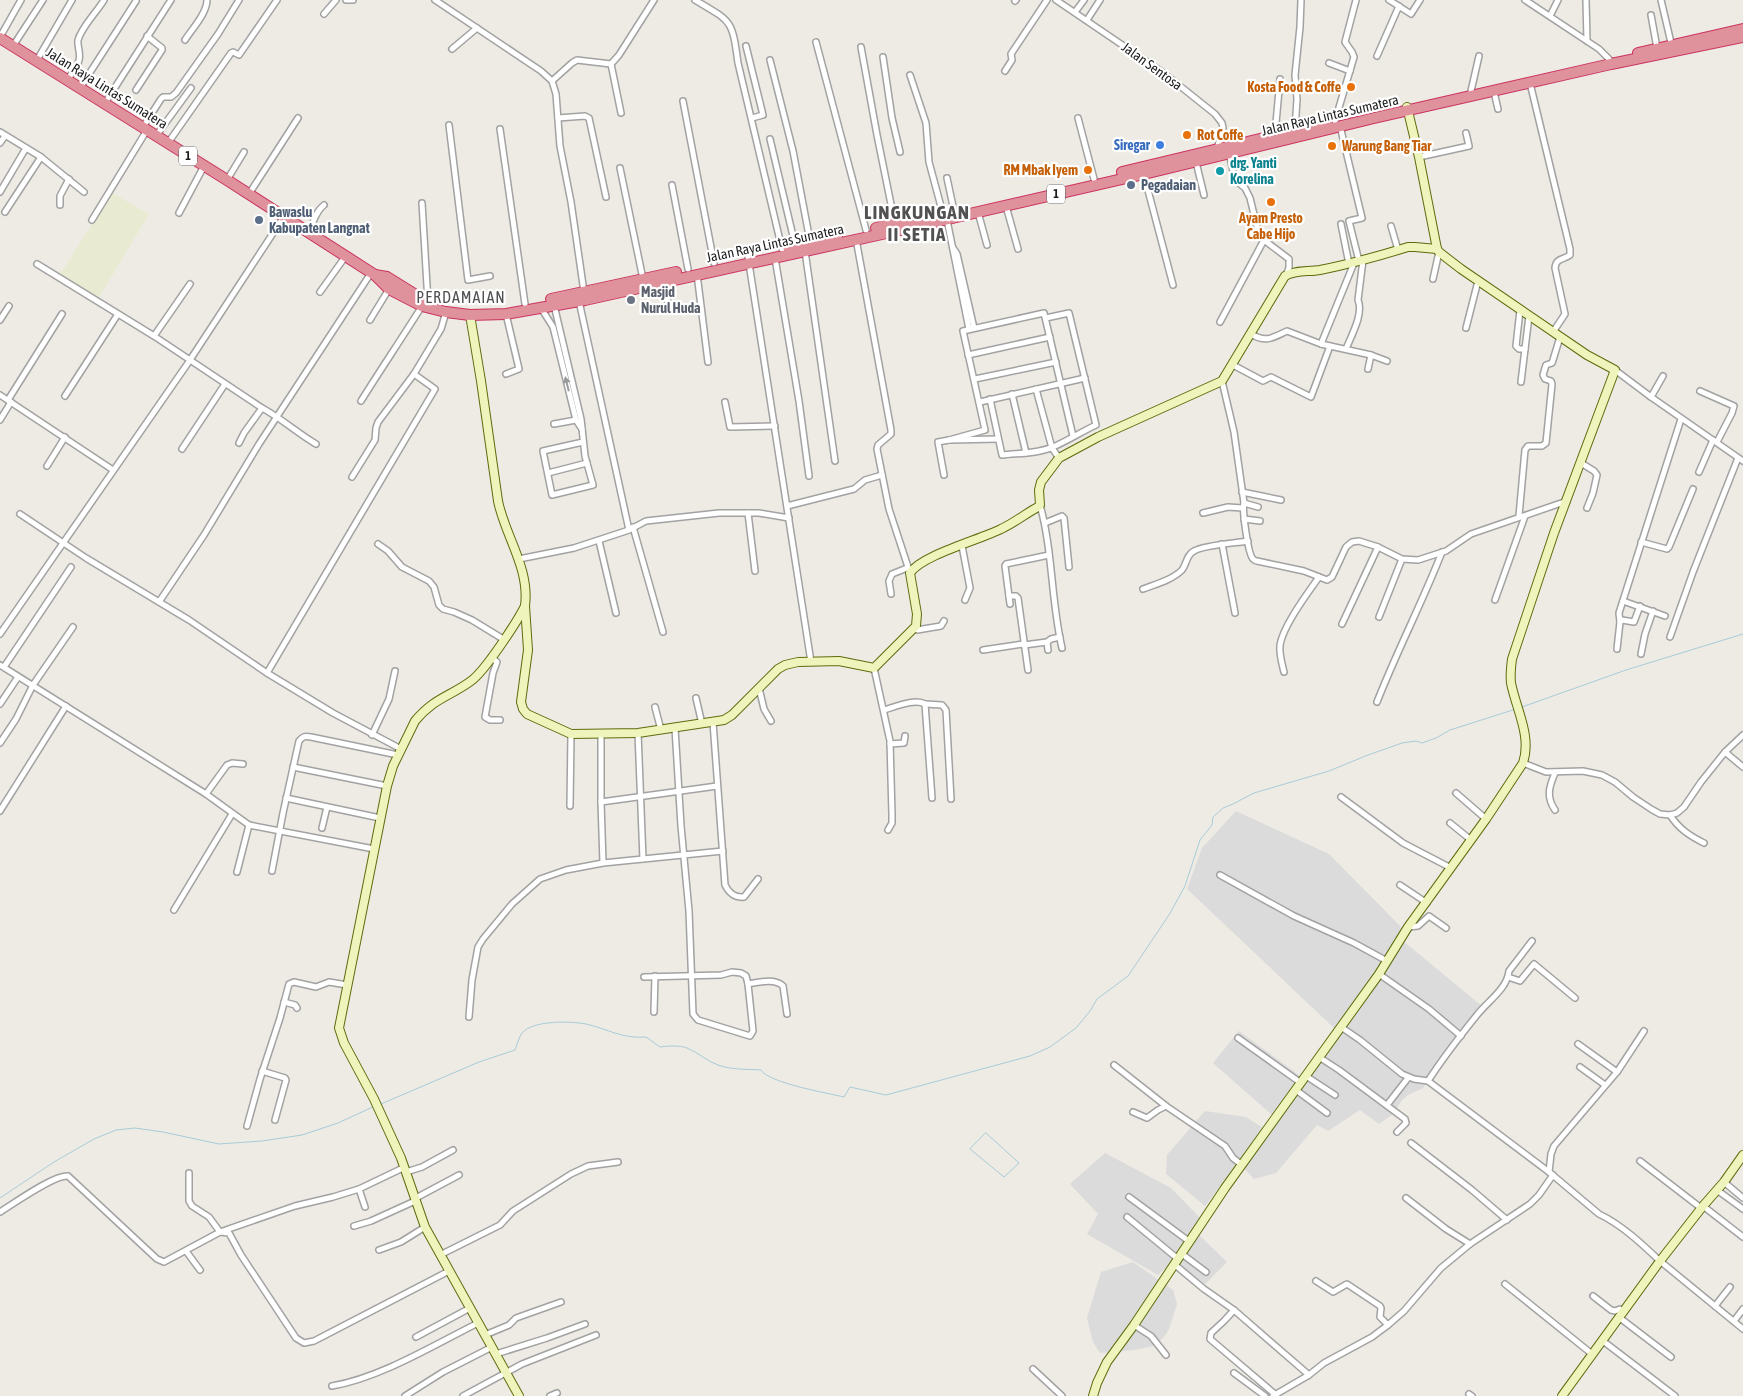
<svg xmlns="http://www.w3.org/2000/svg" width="1743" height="1396" viewBox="0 0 1743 1396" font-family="'Asap Condensed',sans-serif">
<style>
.residential{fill:#dbdbdb}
.farmland{fill:#e8ebd1}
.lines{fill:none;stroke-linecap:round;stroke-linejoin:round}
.stream{stroke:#a8cbd8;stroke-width:1}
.street-casing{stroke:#a2a2a2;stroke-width:8}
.secondary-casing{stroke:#5d6c0d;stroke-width:10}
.highway-casing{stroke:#cb325f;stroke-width:12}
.street{stroke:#fff;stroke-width:5}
.secondary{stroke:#eff4bc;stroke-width:8}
.highway{stroke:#df929c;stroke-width:10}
.oneway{fill:#9a9a9a}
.food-dot{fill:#e8710a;stroke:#fff;stroke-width:2}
.shop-dot{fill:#3f7fe0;stroke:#fff;stroke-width:2}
.culture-dot{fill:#0f9aa8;stroke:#fff;stroke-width:2}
.service-dot{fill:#5c6f8a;stroke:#fff;stroke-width:2}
.worship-dot{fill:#6b7280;stroke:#fff;stroke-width:2}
.labels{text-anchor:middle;stroke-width:4.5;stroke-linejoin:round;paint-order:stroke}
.shield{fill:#fff;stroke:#626262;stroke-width:1}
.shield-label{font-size:12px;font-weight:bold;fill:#1e1e1e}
.street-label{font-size:14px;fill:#1e1e1e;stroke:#fff}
.food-label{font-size:14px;font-weight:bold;fill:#c56008;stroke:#fff;text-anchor:end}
.shop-label{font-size:14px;font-weight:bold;fill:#366cbe;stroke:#fff;text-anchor:end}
.culture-label{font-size:14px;font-weight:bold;fill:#0d838f;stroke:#fff;text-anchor:start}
.service-label{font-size:14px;font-weight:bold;fill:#4e5e75;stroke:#fff;text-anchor:start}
.worship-label{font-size:14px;font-weight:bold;fill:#5b616d;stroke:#fff;text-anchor:start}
.quarter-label{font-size:16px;letter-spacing:1px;fill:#515151;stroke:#fff}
.district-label{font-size:19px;font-weight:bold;letter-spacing:1px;fill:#515151;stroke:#fff}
</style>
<rect width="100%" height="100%" fill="#eeebe4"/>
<!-- residential -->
<g class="residential">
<path d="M1236 811 1329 854 1404 930 1402 940 1483 1007 1423 1088 1408 1095 1402 1100 1393 1114 1379 1124 1360 1110 1328 1131 1317 1125 1276 1173 1254 1179 1242 1166 1367 986 1334 1028 1187 889 1202 848Z"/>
<path d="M1239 1031 1300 1076 1273 1116 1213 1063Z"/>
<path d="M1205 1111 1246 1117 1263 1128 1205 1206 1166 1174 1167 1155Z"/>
<path d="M1105 1153 1171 1188 1205 1223 1198 1234 1227 1262 1205 1284 1173 1261 1158 1275 1087 1234 1098 1214 1070 1184Z"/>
<path d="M1133 1262 1173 1290 1177 1304 1169 1329 1164 1337 1154 1346 1134 1350 1100 1353 1093 1342 1087 1318 1101 1272Z"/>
</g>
<!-- farmland -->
<path class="farmland" d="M112 193 149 214 98 299 59 276Z"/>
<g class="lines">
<!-- stream -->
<g class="stream">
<path d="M1522 707 1626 670 1743 634"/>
<path d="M381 1104 479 1062 515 1050C517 1045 519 1037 522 1033 533 1020 571 1021 586 1024 608 1029 622 1039 646 1037L660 1047C668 1046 679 1045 687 1048 698 1052 706 1061 718 1065 732 1070 747 1069 761 1070 769 1083 827 1093 844 1097L850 1087 886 1095 1030 1056 1050 1047 1076 1028 1090 1011 1097 999 1128 976 1169 915 1185 886 1200 840 1212 825 1213 817 1223 808 1233 804 1254 793 1329 771 1368 755 1402 743 1416 741 1422 743 1436 738 1450 730 1516 709"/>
<path d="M986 1133 1019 1163 1004 1177 970 1149Z"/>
<path d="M0 1198 54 1162 94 1139 116 1130 135 1128 163 1132 219 1144 262 1141 302 1135 338 1123 375 1106"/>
</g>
<defs>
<g id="street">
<path d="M346 0H353"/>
<path d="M435 0 541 71 552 81 556 94 560 146 571 202 584 292"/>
<path d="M695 0C732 22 732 19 738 63L782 249"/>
<path d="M1056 0 1165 74 1215 114 1222 123 1223 128 1217 149"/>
<path d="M1389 0 1411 14 1420 0"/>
<path d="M1525 0 1599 49 1609 59 1611 64"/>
<path d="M1586 0 1587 41"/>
<path d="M1661 0 1672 47"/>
<path d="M1015 1 1016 0"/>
<path d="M1075 12 1084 0"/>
<path d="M324 14 336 0"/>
<path d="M1651 15 1657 48"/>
<path d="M1550 16 1558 0"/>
<path d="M1087 20 1100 0"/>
<path d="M0 37 21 0"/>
<path d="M185 40C192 29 207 13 207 0"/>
<path d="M816 42 866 230"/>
<path d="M13 46 43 0"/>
<path d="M746 46 763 115 752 118"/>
<path d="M861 47 877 135 895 224"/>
<path d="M452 49 477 28"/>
<path d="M1377 56 1399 6"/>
<path d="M883 57 892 118 900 152"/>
<path d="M37 60 72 0"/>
<path d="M770 60 793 151 810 241"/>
<path d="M1329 63 1350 71"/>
<path d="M611 64 621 113"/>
<path d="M1005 71 1012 60 1011 54 1047 0"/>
<path d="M910 75 926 123 929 162 943 214"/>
<path d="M67 80C71 74 78 67 79 60 81 53 77 46 78 40 82 26 97 12 104 0"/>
<path d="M552 81 572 63 577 60 611 64 619 55 654 0"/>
<path d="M1530 83 1570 249V255C1563 260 1556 258 1555 268L1565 314 1553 332"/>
<path d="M80 88 136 1"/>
<path d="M136 90 162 50V48L147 36"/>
<path d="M1471 91 1479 56"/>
<path d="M1494 92 1498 109"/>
<path d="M683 101 714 263"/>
<path d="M105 103 171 0"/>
<path d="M558 118 585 116 589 118 606 197"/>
<path d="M1078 118 1094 179"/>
<path d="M1335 121 1354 57 1352 52 1345 42 1356 0"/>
<path d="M449 125 468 280 490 276"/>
<path d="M1340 126 1362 218 1349 221 1359 261"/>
<path d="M143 127 161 99 163 97H171L176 93 218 34 239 0"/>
<path d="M500 129 525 304"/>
<path d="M1295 130 1297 99 1295 75 1300 27 1301 0"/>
<path d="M0 132 41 157 84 192"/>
<path d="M1275 134 1280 79"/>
<path d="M156 136 191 88"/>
<path d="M770 139 793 236 799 245"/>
<path d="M0 143 5 136"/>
<path d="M168 143 231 53 233 52 239 55 277 0"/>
<path d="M1229 153 1235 180 1245 188 1250 198 1258 231 1264 240 1289 259V268L1286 275"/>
<path d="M1419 157 1469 146 1466 133"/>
<path d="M1196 162 1204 195"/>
<path d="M620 168 643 279"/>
<path d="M1144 175 1173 285"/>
<path d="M947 178 954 211"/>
<path d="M227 180 244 152"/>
<path d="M672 185 688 269"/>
<path d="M0 192 26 148"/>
<path d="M249 194 298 118"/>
<path d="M422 203 428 302"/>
<path d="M60 205V196L69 179"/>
<path d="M1006 206 1018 249"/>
<path d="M5 212 41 157"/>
<path d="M978 212 987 245"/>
<path d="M179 213 204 166"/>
<path d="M92 220 147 130"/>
<path d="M947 220 969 329"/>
<path d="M1341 224 1349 264"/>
<path d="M1391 226 1398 250"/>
<path d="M308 233C314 223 314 213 324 205"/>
<path d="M856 239 891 430V434L878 445 877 449 889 509 910 573"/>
<path d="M953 248 957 254 974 328"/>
<path d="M805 251 835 461"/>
<path d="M748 257 811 662"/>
<path d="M775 258 799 401 809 476"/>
<path d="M37 264 154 336 262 408C281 418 297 433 316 444"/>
<path d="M697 274 708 362"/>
<path d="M1433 279 1439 252"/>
<path d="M664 282 669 308"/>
<path d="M320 292 345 257"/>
<path d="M579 301 629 530"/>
<path d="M554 305 581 419 585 456 593 485 552 495 543 451 583 442"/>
<path d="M541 308 553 327 576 420 582 429"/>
<path d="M1520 310 1516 346 1519 349H1525"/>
<path d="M506 314 519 369 506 374"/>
<path d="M0 320 9 306"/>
<path d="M370 320 389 289"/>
<path d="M1220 322 1264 240"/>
<path d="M1466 328 1478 281"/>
<path d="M1251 334C1266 343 1272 338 1287 331L1321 344 1371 355 1387 361"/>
<path d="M154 336 190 284"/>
<path d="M1321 344 1354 263"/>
<path d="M1346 349C1351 336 1364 314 1358 300L1363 260"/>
<path d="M968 355 1050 337"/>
<path d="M1233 365 1263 381 1271 377 1311 397 1330 346"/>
<path d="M1368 369 1371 355"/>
<path d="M1615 370 1651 397 1743 461"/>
<path d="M975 379 1056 362"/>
<path d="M1222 381 1234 432 1244 503C1242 510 1248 554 1253 559 1254 560 1256 561 1257 561L1304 571 1327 580 1332 577 1346 547 1352 542 1359 541 1378 547 1402 559 1418 560 1446 551 1471 534 1567 501"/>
<path d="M1521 382 1529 316"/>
<path d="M1036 389 1052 448 1059 458"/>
<path d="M1700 391 1734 406 1732 413 1717 442"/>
<path d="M1012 394 1026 453"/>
<path d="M0 395 113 470"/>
<path d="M65 396 118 314"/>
<path d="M1651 397 1663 376"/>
<path d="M990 399 1002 455C1018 453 1037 454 1053 447 1067 441 1081 432 1096 425L1069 313 1046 318"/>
<path d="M8 400 62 314"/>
<path d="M361 401C381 369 402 338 422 306"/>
<path d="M725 402 730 427 775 426"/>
<path d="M980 402 1085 378"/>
<path d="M0 420 11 402"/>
<path d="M554 424 576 420"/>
<path d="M949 440 985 430 963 331 1044 313 1073 436"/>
<path d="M239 443 244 433 262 408"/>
<path d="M182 449 225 384"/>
<path d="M1581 463 1594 471 1597 475 1593 493 1587 508"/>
<path d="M47 466 65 437"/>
<path d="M1699 472 1713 440"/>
<path d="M548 473 587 463"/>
<path d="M944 475 938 442 949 440 998 439"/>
<path d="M352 477 375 440 376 428 378 422 414 374"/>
<path d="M1242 492 1281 500"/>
<path d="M1244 503 1258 507"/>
<path d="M1040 505C1053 552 1051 601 1062 648"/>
<path d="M787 506 854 489 865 480 882 475"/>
<path d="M748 513 755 571"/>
<path d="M1203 513 1228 507 1243 508"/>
<path d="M20 514 86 558 189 620 267 673 333 713 401 749"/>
<path d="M1519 516 1525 450 1528 446H1542L1546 443 1552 384 1551 381 1545 379 1543 375 1546 365 1552 363 1553 360 1560 337"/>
<path d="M1244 519 1260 521"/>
<path d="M1045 523 1062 516 1064 518 1069 567"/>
<path d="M633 527 663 632"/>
<path d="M599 541 616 613"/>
<path d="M1641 542 1667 549 1669 547 1693 489"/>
<path d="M378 544 388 551 402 567 429 581 434 587 439 605 443 609 454 612 472 620 503 639"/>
<path d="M1222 544 1235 613"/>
<path d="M962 546 970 588 965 600"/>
<path d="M519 559 574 548 629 530 646 521 719 513H759L789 518"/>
<path d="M1143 589C1156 584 1172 580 1182 570 1187 564 1186 555 1194 551 1204 545 1236 543 1248 541"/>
<path d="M891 594 889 581 892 574 907 568"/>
<path d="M1009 596H1016L1018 598 1028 670"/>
<path d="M1495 600 1525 516"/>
<path d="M1623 601 1665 616"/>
<path d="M159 602 204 535 259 444 371 273"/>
<path d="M1010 604 1005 566 1006 564 1049 555"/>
<path d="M1379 617 1402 559"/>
<path d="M1620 622 1619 613 1681 419"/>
<path d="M1342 624 1378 547"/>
<path d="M915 628 917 630 941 626 944 621"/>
<path d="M0 634 188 363 283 218"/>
<path d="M1670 637 1693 572 1738 458"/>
<path d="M1047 642 1048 650"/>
<path d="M1024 645 1047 642 1051 639 1060 637"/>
<path d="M1617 649 1620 622 1622 620 1634 622 1640 606"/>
<path d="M983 650 1023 644"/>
<path d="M1641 654 1645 634 1653 611"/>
<path d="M491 657 497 662 493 673 485 717 490 720H500"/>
<path d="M0 665 206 794 249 825 374 849"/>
<path d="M4 667 71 567"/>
<path d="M874 668 890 741 892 814V823L888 830"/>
<path d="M1284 672C1282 664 1279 654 1280 645 1283 626 1307 594 1319 577"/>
<path d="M267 673 435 389 414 374 441 329 446 312"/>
<path d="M759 688 764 709 771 721"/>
<path d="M696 698 702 724"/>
<path d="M1377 702C1397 651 1422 603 1442 552"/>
<path d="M0 704 18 677"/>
<path d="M925 704 942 705 946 710 951 799"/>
<path d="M655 707 661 730"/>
<path d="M884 710C895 707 915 698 925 704L932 798"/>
<path d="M713 722 725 885C729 893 735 898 744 897L758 879"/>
<path d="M675 728 681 826 689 911 693 1014 698 1020 750 1036 753 1031 748 984C759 982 775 978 783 986L787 1014"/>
<path d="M638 733 643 859"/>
<path d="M601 734V802L603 863"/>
<path d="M372 735 389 699 395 671"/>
<path d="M0 743 16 719 33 685 73 627"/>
<path d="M890 744 904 743 905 736"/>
<path d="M1725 752 1743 767"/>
<path d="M1523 763 1546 772 1583 771 1602 775 1615 782 1633 797 1651 809 1660 814 1670 815 1677 813 1684 807 1701 782 1725 752 1743 735"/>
<path d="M293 767 387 786"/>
<path d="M1555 773C1549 787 1546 797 1555 810"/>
<path d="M1456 793 1486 819"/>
<path d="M206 794 227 765 232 763 243 764"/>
<path d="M1341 797 1403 843 1451 868"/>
<path d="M286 798 380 818"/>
<path d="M601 802 717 786"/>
<path d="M570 806 571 734"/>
<path d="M0 811 66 706"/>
<path d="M1670 815C1679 829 1690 836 1704 843"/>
<path d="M1450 823 1471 840"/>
<path d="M322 828 327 807"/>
<path d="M272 871 283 813 299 741C303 736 305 736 311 737L398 755"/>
<path d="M237 872 249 825"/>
<path d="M1220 875 1294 916 1354 943 1387 961"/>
<path d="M1400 885 1427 903"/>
<path d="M174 910 232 814"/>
<path d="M1408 927 1418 926 1429 916 1446 928"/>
<path d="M1379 974 1429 1009 1461 1036"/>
<path d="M644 977 721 975 732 972 741 973 746 976 748 984"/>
<path d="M1508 977 1520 981 1534 964 1575 998"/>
<path d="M284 1002 295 1005 297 1008"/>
<path d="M654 1012 655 976"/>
<path d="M469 1017 472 980 478 947 483 939 512 904 540 879 566 870 603 863 723 851"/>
<path d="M1341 1027 1360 1040 1402 1074 1414 1079 1428 1081 1549 1172 1599 1214C1622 1225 1642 1244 1660 1261L1743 1329"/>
<path d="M1238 1038 1301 1083"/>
<path d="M1578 1044 1617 1072"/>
<path d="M1319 1057 1339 1070 1405 1119 1406 1123 1397 1132"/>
<path d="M1114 1065 1166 1106 1225 1146 1233 1158 1242 1165"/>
<path d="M1580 1067 1605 1085"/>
<path d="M262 1071 285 1078 286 1080 275 1120"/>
<path d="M1306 1076 1335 1095"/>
<path d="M1428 1081C1443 1058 1460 1036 1477 1015 1488 1001 1507 989 1509 971L1532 941"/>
<path d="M1296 1090 1327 1113"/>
<path d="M1387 1105 1408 1078"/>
<path d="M1133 1112 1147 1118 1158 1110 1166 1106"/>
<path d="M247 1126 260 1079 280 1018 289 984 294 982 316 987 329 982 347 985"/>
<path d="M1411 1143 1472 1190 1507 1220"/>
<path d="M1640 1161 1701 1208"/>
<path d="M406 1172 422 1167 453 1150"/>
<path d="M1549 1172 1551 1154 1554 1146 1617 1072 1644 1031"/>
<path d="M189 1173V1201L192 1206 209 1217 220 1232 229 1233 241 1255 296 1338 304 1343 314 1341 449 1271"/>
<path d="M1724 1182 1743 1198"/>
<path d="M359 1189 365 1207"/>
<path d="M1717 1190 1743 1209"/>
<path d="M1129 1197 1190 1242"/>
<path d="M1406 1198 1446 1229 1470 1244"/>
<path d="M414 1199 459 1175"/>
<path d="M1703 1206 1743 1237"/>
<path d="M0 1212C13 1204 55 1174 68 1176L157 1259 164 1262 220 1232 295 1206 333 1197 359 1189 405 1167"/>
<path d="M1127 1217 1178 1259"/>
<path d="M354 1226 371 1221 415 1201"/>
<path d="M379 1250 401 1242 425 1227"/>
<path d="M186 1251 200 1270"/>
<path d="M1182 1254 1206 1272"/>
<path d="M440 1255 500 1225 513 1211 571 1174 588 1166 618 1162"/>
<path d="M1174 1264 1204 1289 1234 1310 1309 1375"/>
<path d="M1316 1281 1333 1292 1347 1284 1380 1306 1381 1308 1380 1317 1388 1325"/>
<path d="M1505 1284 1592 1354"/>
<path d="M1593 1296 1611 1310 1615 1311 1620 1309 1624 1312"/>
<path d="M1715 1306 1730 1287"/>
<path d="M1234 1310 1224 1321 1211 1333 1210 1339 1276 1395"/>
<path d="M1620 1318 1671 1357"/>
<path d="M1734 1321 1743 1309"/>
<path d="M1134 1325 1151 1336 1166 1355"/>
<path d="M485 1335 509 1325 516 1318 561 1302"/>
<path d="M416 1337 470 1308"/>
<path d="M1603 1341 1675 1396"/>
<path d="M496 1354 547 1338 585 1324"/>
<path d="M1033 1369 1062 1396"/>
<path d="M1234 1373 1265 1396"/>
<path d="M332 1386C380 1378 434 1345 478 1323"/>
<path d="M1469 1394 1472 1396"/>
<path d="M405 1396 443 1372 492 1347"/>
<path d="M463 1396 522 1364 596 1335"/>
<path d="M550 1396 557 1393"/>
<path d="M1273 1396 1309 1375 1324 1363 1372 1337 1388 1325 1404 1311 1441 1268 1470 1244 1530 1204 1539 1195 1553 1175"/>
</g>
<g id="secondary">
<path d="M470 315 481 381 498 501C505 536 530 568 525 606 517 622 485 671 471 681 449 697 434 698 415 721L393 766 387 786 339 1028 344 1043 374 1099 401 1158 425 1227 519 1396"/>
<path d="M525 606 528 650 521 702 523 709 527 714 571 734 638 733 724 720 732 715 778 669 785 665 798 662 839 661 874 668 916 626 917 614 910 573C922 555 979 540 1001 529 1014 523 1025 514 1038 507L1040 505 1039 490 1041 482 1059 458 1098 437 1222 381 1285 276C1295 270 1308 272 1320 270 1350 264 1379 256 1408 247H1415L1437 249"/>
<path d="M1093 1396 1097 1383 1107 1362 1134 1325 1225 1188 1379 974 1408 927 1486 819 1523 763C1532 736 1516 709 1511 683 1510 675 1511 667 1512 659L1554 533 1615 370 1587 355 1461 269 1439 252 1437 249 1419 157 1407 107"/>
<path d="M1562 1396 1660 1261 1703 1206 1724 1182 1743 1155"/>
</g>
<g id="highway">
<path d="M0 38 227 180 375 275 389 289 422 306 446 312 470 315 506 314 585 300 900 230 1144 174 1374 118 1611 64 1743 37"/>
<path d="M1638 53 1743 29"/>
<path d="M1122 172 1327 123"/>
<path d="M876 228 918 219"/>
<path d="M788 247 837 237"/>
<path d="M375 275 387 277 424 300"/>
<path d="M551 299 676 272"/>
</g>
</defs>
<!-- street casing -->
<use href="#street" class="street-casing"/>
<!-- secondary casing -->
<use href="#secondary" class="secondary-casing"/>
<!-- highway casing -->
<use href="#highway" class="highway-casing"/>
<!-- street -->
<use href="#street" class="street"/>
<!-- secondary -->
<use href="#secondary" class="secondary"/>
<!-- highway -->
<use href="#highway" class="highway"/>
</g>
<!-- one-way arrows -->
<defs><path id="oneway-solid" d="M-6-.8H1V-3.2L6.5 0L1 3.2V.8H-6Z" transform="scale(1.25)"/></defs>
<use class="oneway" href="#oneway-solid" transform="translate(567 384) rotate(-104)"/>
<!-- markers -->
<g class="food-dot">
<circle cx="1351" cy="87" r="5"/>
<circle cx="1187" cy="135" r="5"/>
<circle cx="1332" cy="146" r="5"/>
<circle cx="1088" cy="170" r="5"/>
<circle cx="1271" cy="202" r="5"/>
</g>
<circle class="shop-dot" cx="1160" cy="145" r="5"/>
<circle class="culture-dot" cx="1220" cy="171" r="5"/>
<g class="service-dot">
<circle cx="1131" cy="185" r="5"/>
<circle cx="259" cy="220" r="5"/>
</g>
<circle class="worship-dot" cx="631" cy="300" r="5"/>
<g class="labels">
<!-- shield labels -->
<g class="shield">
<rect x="179" y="146.5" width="18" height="19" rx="4"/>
<rect x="1047" y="184.5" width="18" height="19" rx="4"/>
</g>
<g class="shield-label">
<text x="188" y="160">1</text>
<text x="1056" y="198">1</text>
</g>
<!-- street labels -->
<g class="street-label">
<text transform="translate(1152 66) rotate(36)" y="5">Jalan Sentosa</text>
<text transform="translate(107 88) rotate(32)" y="5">Jalan Raya Lintas Sumatera</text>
<text transform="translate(1330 115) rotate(-13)" y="5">Jalan Raya Lintas Sumatera</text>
<text transform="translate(775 243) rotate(-12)" y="5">Jalan Raya Lintas Sumatera</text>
</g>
<!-- food labels -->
<g class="food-label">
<text x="1341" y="92">Kosta Food &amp; Coffe</text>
<text x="1197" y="140" text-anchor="start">Rot Coffe</text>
<text x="1342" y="151" text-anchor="start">Warung Bang Tiar</text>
<text x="1078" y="175">RM Mbak Iyem</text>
<text x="1271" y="223" text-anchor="middle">Ayam Presto<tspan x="1271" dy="16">Cabe Hijo</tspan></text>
</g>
<!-- shop labels -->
<g class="shop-label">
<text x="1150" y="150">Siregar</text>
</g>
<!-- culture labels -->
<g class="culture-label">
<text x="1230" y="168">drg. Yanti<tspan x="1230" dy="16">Korelina</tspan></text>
</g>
<!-- service labels -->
<g class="service-label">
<text x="1141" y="190">Pegadaian</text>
<text x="269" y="217">Bawaslu<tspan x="269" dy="16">Kabupaten Langnat</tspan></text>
</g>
<!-- worship labels -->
<g class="worship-label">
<text x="641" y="297">Masjid<tspan x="641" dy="16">Nurul Huda</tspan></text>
</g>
<!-- quarter labels -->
<g class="quarter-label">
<text x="461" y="303">PERDAMAIAN</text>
</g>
<!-- district labels -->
<g class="district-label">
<text x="917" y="219">LINGKUNGAN<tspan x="917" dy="22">II SETIA</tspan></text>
</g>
</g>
</svg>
